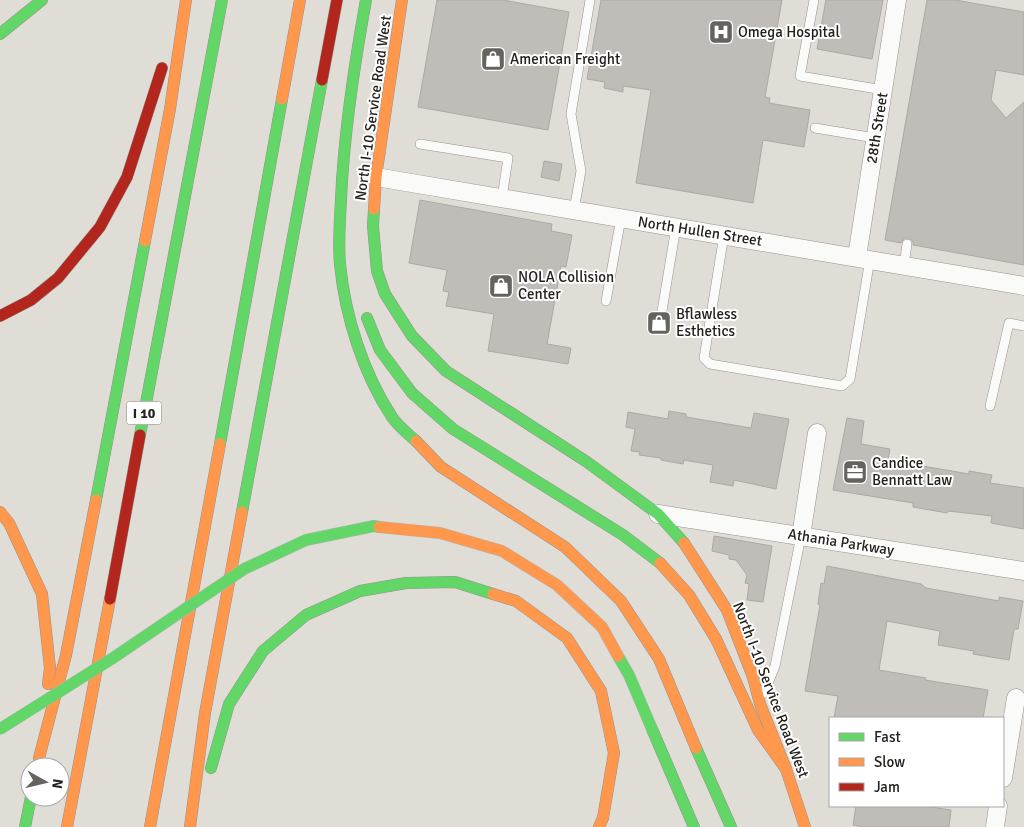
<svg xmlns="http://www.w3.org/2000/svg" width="1024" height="827" viewBox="0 0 1024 827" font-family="Signika,sans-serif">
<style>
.building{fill:#c0bdb8;stroke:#aba9a4}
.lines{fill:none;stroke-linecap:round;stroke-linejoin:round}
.lane-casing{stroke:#95928e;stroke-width:10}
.street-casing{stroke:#95928e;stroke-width:19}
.fast-casing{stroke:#95928e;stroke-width:12}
.slow-casing{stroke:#95928e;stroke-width:12}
.jam-casing{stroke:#95928e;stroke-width:12}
.lane{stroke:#fafaf9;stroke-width:9}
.street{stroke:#fafaf9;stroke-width:18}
.fast{stroke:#63d668;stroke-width:11}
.slow{stroke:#ff974d;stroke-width:11}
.jam{stroke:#b3261e;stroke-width:11}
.fast-bridge-casing{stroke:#b3b3b8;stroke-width:12;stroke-linecap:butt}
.slow-bridge-casing{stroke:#b3b3b8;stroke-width:12;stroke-linecap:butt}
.fast-bridge{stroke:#63d668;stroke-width:11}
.slow-bridge{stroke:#ff974d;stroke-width:11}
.labels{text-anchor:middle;stroke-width:4;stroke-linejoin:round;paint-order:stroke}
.shield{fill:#fff;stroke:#666461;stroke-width:1}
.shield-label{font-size:14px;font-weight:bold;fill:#24211d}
.poi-label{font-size:15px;fill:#24211d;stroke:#fff;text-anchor:start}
.street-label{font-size:15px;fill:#24211d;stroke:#fff}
</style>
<rect width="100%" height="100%" fill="#e0ddd7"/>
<!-- building -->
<g class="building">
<path d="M437 0H503L569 12 548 130 418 107Z"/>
<path d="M601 0H782L765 97 770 98 769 103 810 110 804 147 763 140 753 203 636 183 651 90 623 86V92L604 88 605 82 587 79Z"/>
<path d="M826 0H883L872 59 817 49Z"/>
<path d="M927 0H955L1024 12V75L996 70 991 100 1006 118 1024 102V265L913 245V241L908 238H904L901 243 885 240Z"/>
<path d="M544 161 562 164 559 181 541 177Z"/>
<path d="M420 200 552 224 551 231 572 235 566 267 561 266 547 344 571 348 568 364 488 351 494 314 446 306 449 292 443 291 447 270 409 263Z"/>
<path d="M669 411 686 414V417L751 428 754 413 789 419 776 489 734 480 733 486 710 482 713 465 684 460 683 464 661 460V458L639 455 640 452 631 451 635 429 626 427 628 412 668 419Z"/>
<path d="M847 418 864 421 861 444 890 449 888 460 969 474V471L992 475 990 483 1024 488V529L991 523 992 516 948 511 947 513 913 507V503L833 490Z"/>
<path d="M714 536 772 546 763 602 747 600 749 584 745 583 747 575 736 560 729 559V555L712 551Z"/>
<path d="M827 566 921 584 926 588 999 601V597L1023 601 1018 629H1014L1009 660 973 654 974 651 938 645 940 631 887 621 879 670 926 678 925 680 988 690 983 718H834L838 696 805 691 820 605 818 604 821 583 824 584Z"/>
<path d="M856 806H924L951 810 949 827H864L853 825Z"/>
</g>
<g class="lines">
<defs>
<g id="lane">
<path d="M814 0 800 76 883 90"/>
<path d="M815 128 875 138"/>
<path d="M420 144 508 158 502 198"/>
<path d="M574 210 581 171 571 114 590 0"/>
<path d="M724 235 704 358 710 364 842 386 850 379 870 259"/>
<path d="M904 265 907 244"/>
<path d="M606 301 621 218"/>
<path d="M662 311 676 227"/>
<path d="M990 406 1009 323 1024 326"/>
<path d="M764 693 775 666 801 536"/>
</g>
<g id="street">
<path d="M376 177 1024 286"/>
<path d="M857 257 897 0"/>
<path d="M658 514 1024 571"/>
<path d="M801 536 817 433"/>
<path d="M1003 778 1016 698"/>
<path d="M995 827 998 806"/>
</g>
<g id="fast">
<path d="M366 0C354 66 344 132 341 199 340 220 338 243 340 264 345 316 363 373 392 417 398 426 408 434 416 441"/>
<path d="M0 34 42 0"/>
<path d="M374 209 373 226 377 271 385 294 412 336 446 371 587 462 658 514 684 543"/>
<path d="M367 318 380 350 412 393 453 429 623 535 660 563"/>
<path d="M140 435 222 0"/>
<path d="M220 444 282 99"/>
<path d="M96 500 145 241"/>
<path d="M242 512 322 80"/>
<path d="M652 729 694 827"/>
<path d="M696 748 731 827"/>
<path d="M211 768 229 704 263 651 306 615 360 591 406 583 455 582 493 594"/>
<path d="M25 827 31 797"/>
</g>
<g id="slow">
<path d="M282 99 300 0"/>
<path d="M374 209 376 177 402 0"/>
<path d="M145 241 170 109 186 0"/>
<path d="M416 441 441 467 565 547 621 601 659 659 696 748"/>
<path d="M0 512 9 523 42 594 50 668 48 684"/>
<path d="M684 543 727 610 753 677 760 704 786 769 805 827"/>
<path d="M660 563 689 595 716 639 758 730 786 769"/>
<path d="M493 594 516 601 567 638 601 691 614 753 603 818 599 827"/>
<path d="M39 758 66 655 96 500"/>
<path d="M67 827 110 599"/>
<path d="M150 827 220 444"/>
<path d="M190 827 205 713 242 512"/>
</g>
<g id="jam">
<path d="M322 80 337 0"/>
<path d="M0 316 31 300 58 278 100 227 127 177 162 68"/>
<path d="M110 599 140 435"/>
</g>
</defs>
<!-- lane casing -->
<use href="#lane" class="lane-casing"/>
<!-- street casing -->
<use href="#street" class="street-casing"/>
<!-- fast casing -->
<use href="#fast" class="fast-casing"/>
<!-- slow casing -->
<use href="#slow" class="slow-casing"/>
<!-- jam casing -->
<use href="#jam" class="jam-casing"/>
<!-- lane -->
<use href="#lane" class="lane"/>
<!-- street -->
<use href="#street" class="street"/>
<!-- fast -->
<use href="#fast" class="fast"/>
<!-- slow -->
<use href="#slow" class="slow"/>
<!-- jam -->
<use href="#jam" class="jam"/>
<defs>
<g id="fast-bridge">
<path d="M618 656 629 675 652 729"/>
<path d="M0 729 113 658 244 569 306 540 374 526 379 527"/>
</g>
<path id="slow-bridge" d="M379 527 440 533 502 551 557 585 602 627 618 656"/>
</defs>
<!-- fast-bridge casing -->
<use href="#fast-bridge" class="fast-bridge-casing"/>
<!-- slow-bridge casing -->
<use href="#slow-bridge" class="slow-bridge-casing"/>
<!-- fast-bridge -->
<use href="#fast-bridge" class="fast-bridge"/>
<!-- slow-bridge -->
<use href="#slow-bridge" class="slow-bridge"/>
</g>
<!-- icons -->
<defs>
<symbol id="hospital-square" viewBox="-11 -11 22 22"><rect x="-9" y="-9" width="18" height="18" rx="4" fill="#66635e" stroke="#fff"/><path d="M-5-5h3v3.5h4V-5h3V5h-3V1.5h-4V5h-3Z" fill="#fff"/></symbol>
<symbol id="shop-square" viewBox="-11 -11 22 22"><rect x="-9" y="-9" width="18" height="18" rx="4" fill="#66635e" stroke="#fff"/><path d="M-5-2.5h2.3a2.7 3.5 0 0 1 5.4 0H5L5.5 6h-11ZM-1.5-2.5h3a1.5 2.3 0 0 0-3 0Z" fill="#fff"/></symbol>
<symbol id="office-square" viewBox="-11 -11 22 22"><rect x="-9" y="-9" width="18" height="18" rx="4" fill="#66635e" stroke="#fff"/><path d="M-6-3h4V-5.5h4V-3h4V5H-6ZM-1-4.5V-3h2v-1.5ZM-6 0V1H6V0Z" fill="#fff"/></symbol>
</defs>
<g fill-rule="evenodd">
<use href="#hospital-square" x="707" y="18" width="28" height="28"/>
<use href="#shop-square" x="479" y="45" width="28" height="28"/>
<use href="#shop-square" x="487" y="272" width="28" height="28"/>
<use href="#shop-square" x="645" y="309" width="28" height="28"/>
<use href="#office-square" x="841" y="458" width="28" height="28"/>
</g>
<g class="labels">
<!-- shield labels -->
<rect class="shield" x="126.5" y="401.5" width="35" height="23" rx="4"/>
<g class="shield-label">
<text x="144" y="418">I 10</text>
</g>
<!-- poi labels -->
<g class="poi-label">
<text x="738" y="37">Omega Hospital</text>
<text x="510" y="64">American Freight</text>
<text x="518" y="282">NOLA Collision<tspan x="518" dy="17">Center</tspan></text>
<text x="676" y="319">Bflawless<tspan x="676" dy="17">Esthetics</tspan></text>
<text x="872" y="468">Candice<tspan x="872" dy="17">Bennatt Law</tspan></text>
</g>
<!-- street labels -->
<g class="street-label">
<text transform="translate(373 108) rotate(-82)" y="5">North I-10 Service Road West</text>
<text transform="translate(877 128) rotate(-81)" y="5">28th Street</text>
<text transform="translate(700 231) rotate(9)" y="5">North Hullen Street</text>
<text transform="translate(841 542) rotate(9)" y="5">Athania Parkway</text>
<text transform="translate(771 690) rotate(69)" y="5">North I-10 Service Road West</text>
</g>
</g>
<!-- legend -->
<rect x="829" y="717" width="175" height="90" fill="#ffffff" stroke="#a7a6a5"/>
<rect x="839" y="733" width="25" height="8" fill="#63d668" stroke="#a7a6a5"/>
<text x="874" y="742" font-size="15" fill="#24211d">Fast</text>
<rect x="839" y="758" width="25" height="8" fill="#ff974d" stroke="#a7a6a5"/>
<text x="874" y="767" font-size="15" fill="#24211d">Slow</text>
<rect x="839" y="783" width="25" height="8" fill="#b3261e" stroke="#a7a6a5"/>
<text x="874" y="792" font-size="15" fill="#24211d">Jam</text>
<!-- north arrow -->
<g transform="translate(45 782) rotate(98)"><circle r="24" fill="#ffffff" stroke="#a7a6a5"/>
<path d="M0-4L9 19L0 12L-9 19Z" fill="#66635e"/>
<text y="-8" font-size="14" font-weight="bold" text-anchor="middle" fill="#24211d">N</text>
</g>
</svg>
